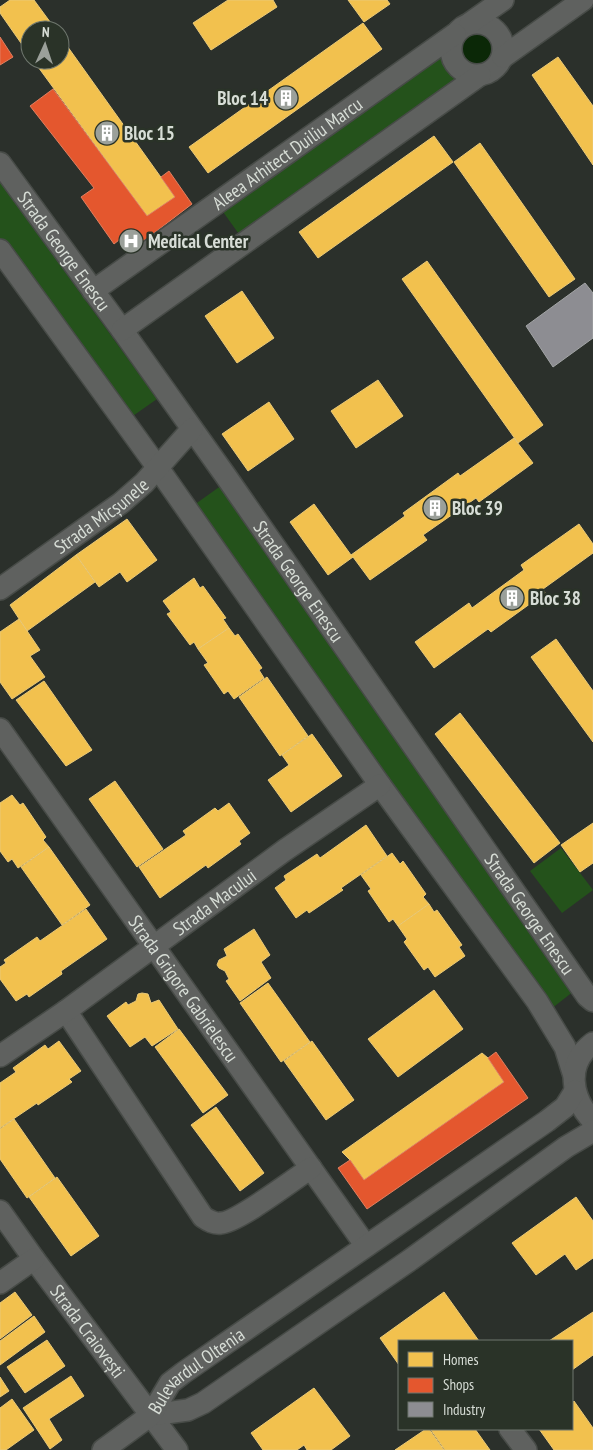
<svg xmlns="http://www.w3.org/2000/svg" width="593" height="1450" viewBox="0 0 593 1450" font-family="'PT Sans Narrow',sans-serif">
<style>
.green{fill:#24521b}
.water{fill:#0b2807}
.homes{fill:#f2c14e;stroke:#eac977}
.shops{fill:#e4572e;stroke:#e07f60}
.industry{fill:#8d8d92;stroke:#a3a5a6}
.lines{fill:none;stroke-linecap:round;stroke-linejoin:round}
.minor-casing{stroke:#474b47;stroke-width:24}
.minor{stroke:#5f615f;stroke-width:21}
.labels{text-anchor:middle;stroke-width:5;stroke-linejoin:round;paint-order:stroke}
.poi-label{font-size:19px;font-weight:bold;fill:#d7ddd6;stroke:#2a3328;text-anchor:start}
.street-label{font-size:19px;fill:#d7ddd6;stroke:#2a3328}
</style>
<rect width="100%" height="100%" fill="#2b302b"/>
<!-- green -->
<g class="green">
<path d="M440 53 460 81 241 237 221 209Z"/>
<path d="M0 182 157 399 130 418 0 239Z"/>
<path d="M222 485 574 991 551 1009 194 505Z"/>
<path d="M561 848 593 890 562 913 530 871Z"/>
</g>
<!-- water -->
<circle class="water" cx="478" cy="49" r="18"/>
<!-- homes -->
<g class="homes">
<path d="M10 0H34L56 30H30V56L0 13V7Z"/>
<path d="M228 0H273L277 7 211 50 193 23Z"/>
<path d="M348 0H387L390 4 364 22Z"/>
<path d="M363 23 382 49 208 173 189 147Z"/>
<path d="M60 36 175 197 147 216 33 60H60Z"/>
<path d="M558 57 593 106V165L532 75Z"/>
<path d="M434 136 453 162 318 258 299 232Z"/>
<path d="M480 143 575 279 549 297 454 162Z"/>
<path d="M427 261 543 425 518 443 402 279Z"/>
<path d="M242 291 274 338 237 363 205 316Z"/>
<path d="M378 380 403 416 356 448 331 411Z"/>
<path d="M269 402 294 439 248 471 222 434Z"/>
<path d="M514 438 533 463 479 502 476 498 423 535 427 540 370 580 353 557 328 575 290 522 314 504 351 555 405 516 403 513 458 473 460 476Z"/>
<path d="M127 519 157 560 127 582 120 572 99 587 76 555Z"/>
<path d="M579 524 593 544V553L543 589 545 593 491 632 488 629 434 668 415 642 469 603 472 608 524 570 521 565Z"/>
<path d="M76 555 95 582 27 631 10 605Z"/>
<path d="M194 578 200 588 203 586 226 618 223 619 229 628 198 649 194 642 190 645 167 614 171 612 163 601Z"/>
<path d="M19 619 40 650 30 656 45 677 12 699 0 682V632Z"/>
<path d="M229 628 235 636 238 634 262 668 259 670 264 678 234 699 228 691 224 694 204 665 208 663 198 649Z"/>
<path d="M556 639 593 691V742L531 657Z"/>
<path d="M267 677 308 736 280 756 239 697Z"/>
<path d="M44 681 92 750 66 766 16 700Z"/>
<path d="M460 713 560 843 534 863 435 734Z"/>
<path d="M312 734 342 776 291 812 268 780 289 765 282 755Z"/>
<path d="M115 781 163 849 137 867 89 799Z"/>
<path d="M12 795 20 805 23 803 46 837 43 840 49 847 18 868 12 859 8 862 0 851V803Z"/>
<path d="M229 803 250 833 239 841 241 844 208 868 206 865 160 898 139 867 186 835 183 831 215 808 218 811Z"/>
<path d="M593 823V863L580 872 561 845Z"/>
<path d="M366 825 387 856 341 888 343 890 309 913 307 910 296 918 275 888 286 880 284 876 317 854 320 858Z"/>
<path d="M49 847 90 905 62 925 21 867Z"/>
<path d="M392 853 400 864 403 861 426 894 423 897 429 904 398 926 393 919 389 922 368 891 371 889 361 875Z"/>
<path d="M429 904 434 912 437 910 462 945 459 947 465 956 435 977 428 967 424 970 404 942 407 939 398 926Z"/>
<path d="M86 909 107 939 61 971 62 974 29 997 27 994 16 1001 0 979V967L6 963 4 960 37 937 40 941Z"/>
<path d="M254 929 270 955 261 962 271 978 240 1001 226 981 229 979 225 971 219 968 217 965 219 960 227 956 224 949Z"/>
<path d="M268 983 310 1042 281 1062 240 1003Z"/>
<path d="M434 990 463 1029 398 1077 368 1039Z"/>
<path d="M142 993 148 994 151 1003 159 1000 178 1029 152 1046 145 1037 130 1047 107 1016 126 1002 128 1005 136 1001 138 994Z"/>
<path d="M179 1029 228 1095 203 1113 155 1047Z"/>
<path d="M59 1041 81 1071 69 1079 72 1082 38 1105 37 1103 0 1128V1083L16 1072 13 1068 45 1045 48 1049Z"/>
<path d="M312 1041 354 1100 326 1120 284 1061Z"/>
<path d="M482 1053 488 1058 504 1082 364 1180 350 1160 342 1152Z"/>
<path d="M216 1107 264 1173 240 1191 191 1125Z"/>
<path d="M14 1119 55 1178 27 1198 0 1159V1129Z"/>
<path d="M57 1177 99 1236 71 1256 29 1197Z"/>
<path d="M576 1197 593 1221V1258L576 1270 565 1254 536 1275 512 1243Z"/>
<path d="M15 1292 32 1315 0 1339V1303Z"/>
<path d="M444 1292 479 1341H399V1365L380 1338Z"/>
<path d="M593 1312V1355L572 1370V1341H549Z"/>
<path d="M34 1316 45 1332 0 1365V1341Z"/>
<path d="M47 1340 65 1366 25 1393 7 1367Z"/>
<path d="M71 1376 84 1396 49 1419 62 1440 50 1449 23 1408Z"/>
<path d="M0 1377 9 1391 0 1397Z"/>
<path d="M314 1388 350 1436 331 1450H307L304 1445 297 1450H263L251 1433Z"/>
<path d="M12 1399 34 1430 6 1450H0V1408Z"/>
<path d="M574 1401 593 1428V1450H554L539 1429H572V1403Z"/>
<path d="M426 1429H429L444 1450H395Z"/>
<path d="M433 1429H475L490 1450H445L431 1430Z"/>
</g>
<!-- shops -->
<g class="shops">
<path d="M0 37 13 57 0 65Z"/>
<path d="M53 89 147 216 175 197 161 177 169 171 192 204 128 253 119 240 114 244 81 197 94 188 30 106Z"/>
<path d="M496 1052 528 1098 367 1209 338 1168 350 1160 364 1180 504 1082 488 1058Z"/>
</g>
<!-- industry -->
<path class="industry" d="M585 283 593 293V338L553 367 526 326Z"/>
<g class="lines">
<defs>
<g id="minor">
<circle cx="477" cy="49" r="26"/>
<path d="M470 23 503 0"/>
<path d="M503 57 583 0"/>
<path id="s1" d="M0 163 122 330 225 475 587 996 593 1001"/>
<path d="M0 250 158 468 380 785 537 1001 565 1047 574 1076"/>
<path id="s2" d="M93 291 455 34"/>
<path d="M122 330 480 75"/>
<path id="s3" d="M0 589 121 503 144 483 192 429"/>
<path id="s4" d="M0 729 366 1246"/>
<path d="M66 1011 203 1217C209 1221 214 1224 221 1223 238 1222 294 1179 311 1168"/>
<path d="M593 1043C565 1064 571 1098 593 1121"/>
<path id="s5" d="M0 1056 66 1011 285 850 380 785"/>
<path id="s6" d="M0 1211 34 1259 177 1450"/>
<path d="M0 1283 34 1259"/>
<path d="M151 1415 188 1410 203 1403 410 1260 566 1147 593 1131"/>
<path d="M510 1429 526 1450"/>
<path id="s7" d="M103 1450 151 1415 170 1383 183 1373 547 1121 565 1107 575 1091"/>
</g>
</defs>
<!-- minor casing -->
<use href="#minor" class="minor-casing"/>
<!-- minor -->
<use href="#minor" class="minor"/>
</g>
<!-- icons -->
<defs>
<symbol id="building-disc" viewBox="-11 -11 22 22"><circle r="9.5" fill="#9ba09a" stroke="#2a3328"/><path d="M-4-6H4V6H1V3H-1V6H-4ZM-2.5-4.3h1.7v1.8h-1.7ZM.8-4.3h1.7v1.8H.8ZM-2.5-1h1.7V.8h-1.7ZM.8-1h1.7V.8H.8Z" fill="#fff"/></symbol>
<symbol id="hospital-disc" viewBox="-11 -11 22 22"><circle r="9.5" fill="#9ba09a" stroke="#2a3328"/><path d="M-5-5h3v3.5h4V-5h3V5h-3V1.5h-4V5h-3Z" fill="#fff"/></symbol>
</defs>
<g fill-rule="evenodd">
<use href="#building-disc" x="272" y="84" width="28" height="28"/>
<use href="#building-disc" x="93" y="119" width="28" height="28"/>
<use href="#hospital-disc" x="117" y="227" width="28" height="28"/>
<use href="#building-disc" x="421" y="494" width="28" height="28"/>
<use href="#building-disc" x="498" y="584" width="28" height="28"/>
</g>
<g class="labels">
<!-- poi labels -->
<g class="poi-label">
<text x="268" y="105" text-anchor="end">Bloc 14</text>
<text x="124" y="140">Bloc 15</text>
<text x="148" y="248">Medical Center</text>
<text x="452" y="515">Bloc 39</text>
<text x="530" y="605">Bloc 38</text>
</g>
<!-- street labels -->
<g class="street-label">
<text dy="7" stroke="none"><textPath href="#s2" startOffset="238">Aleea Arhitect Duiliu Marcu</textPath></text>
<text dy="7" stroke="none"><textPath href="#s1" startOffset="109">Strada George Enescu</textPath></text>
<text dy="7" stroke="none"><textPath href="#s3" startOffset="125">Strada Micșunele</textPath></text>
<text dy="7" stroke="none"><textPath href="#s1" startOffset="514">Strada George Enescu</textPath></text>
<text dy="7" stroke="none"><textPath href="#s5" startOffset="264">Strada Macului</textPath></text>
<text dy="7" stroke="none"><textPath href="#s1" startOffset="919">Strada George Enescu</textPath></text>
<text dy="7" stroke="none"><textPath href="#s4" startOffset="318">Strada Grigore Gabrielescu</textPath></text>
<text dy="7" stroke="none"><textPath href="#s6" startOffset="149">Strada Craiovești</textPath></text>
<text dy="7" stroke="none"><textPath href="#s7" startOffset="124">Bulevardul Oltenia</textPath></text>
</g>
</g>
<!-- legend -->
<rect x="398" y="1340" width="175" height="90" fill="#2a3328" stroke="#6f776e"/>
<rect x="408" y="1352" width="25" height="15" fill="#f2c14e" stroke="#6f776e"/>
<text x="443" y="1365" font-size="15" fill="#d7ddd6">Homes</text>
<rect x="408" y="1378" width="25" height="15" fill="#e4572e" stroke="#6f776e"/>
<text x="443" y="1390" font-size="15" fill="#d7ddd6">Shops</text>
<rect x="408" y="1402" width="25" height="15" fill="#8d8d92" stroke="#6f776e"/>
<text x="443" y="1415" font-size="15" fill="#d7ddd6">Industry</text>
<!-- north arrow -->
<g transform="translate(45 45) rotate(3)"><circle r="24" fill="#2a3328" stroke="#6f776e"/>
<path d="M0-4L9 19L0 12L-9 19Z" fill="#9ba09a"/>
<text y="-8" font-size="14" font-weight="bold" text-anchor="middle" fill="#d7ddd6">N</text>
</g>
</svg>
